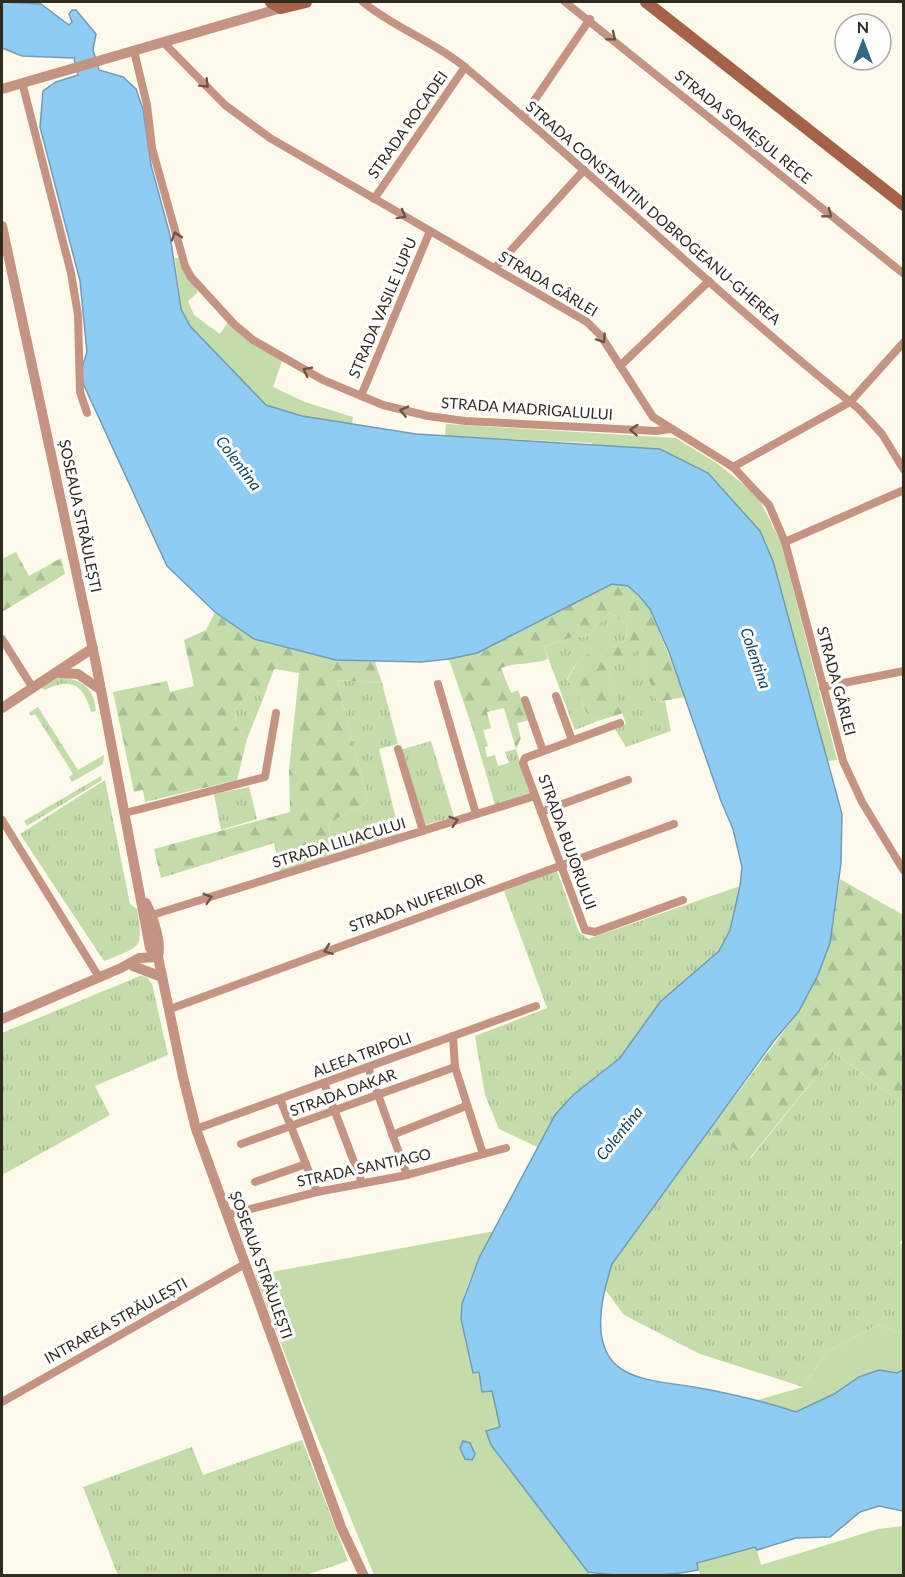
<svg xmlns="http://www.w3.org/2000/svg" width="905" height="1577" viewBox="0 0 905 1577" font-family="Lato,sans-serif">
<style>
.grass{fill:url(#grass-tufts)}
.forest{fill:url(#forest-firs)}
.park{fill:#c4dcaa}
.water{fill:#8fccf4;stroke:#729cb4;stroke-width:1.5}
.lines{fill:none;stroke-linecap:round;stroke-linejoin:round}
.minor{stroke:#c59382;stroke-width:8}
.tertiary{stroke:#c59382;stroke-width:10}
.secondary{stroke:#a66149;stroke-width:12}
.oneway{stroke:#6b5546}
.labels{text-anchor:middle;stroke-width:6;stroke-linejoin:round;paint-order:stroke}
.street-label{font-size:15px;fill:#2f2b1e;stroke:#fff}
.water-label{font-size:16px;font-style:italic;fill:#14445f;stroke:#fff}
</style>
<defs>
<pattern id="grass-tufts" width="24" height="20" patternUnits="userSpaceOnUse" patternTransform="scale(1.5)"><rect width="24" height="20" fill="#c4dcaa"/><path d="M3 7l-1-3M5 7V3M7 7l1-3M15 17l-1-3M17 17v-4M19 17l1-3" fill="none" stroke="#a9bd92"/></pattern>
<pattern id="forest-firs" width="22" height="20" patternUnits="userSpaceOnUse" patternTransform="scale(1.5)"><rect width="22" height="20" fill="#c4dcaa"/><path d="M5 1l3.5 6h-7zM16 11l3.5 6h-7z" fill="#a9bd92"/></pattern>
</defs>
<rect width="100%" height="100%" fill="#fefaeb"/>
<!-- grass -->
<g class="grass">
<path d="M610 612 628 626 626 640C599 660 587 640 567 680L575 688 586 712 598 721 575 730 544 647 572 637 588 636Z"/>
<path d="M638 650 657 702 665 701 671 731 626 747 615 729 626 724 605 663Z"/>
<path d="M58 677C81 679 94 687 96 711L91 712C84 684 70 677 45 690L41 688Z"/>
<path d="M337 680 382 683 398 744 379 749 400 835 331 856 329 823 368 802Z"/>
<path d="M253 687 263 699 247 739 235 725 236 709Z"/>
<path d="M38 707 78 770 104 755 103 764 72 782 69 777 73 774 35 714 31 716 29 713Z"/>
<path d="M483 730 488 746 485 747 487 757 495 755 498 766 509 763 505 752 516 749 530 794 495 805 474 733Z"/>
<path d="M431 741 454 817 425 825 400 750Z"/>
<path d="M101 776 102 780 27 826 24 821Z"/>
<path d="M105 780 130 904 137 909C144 950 141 946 104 961L20 834Z"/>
<path d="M249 787 257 819 221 830 214 794Z"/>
<path d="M557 871 579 932 588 939 740 886 730 930 719 951 660 1002 620 1058 573 1095 555 1115 537 1147 499 1129 485 1095 475 1036 547 1008 504 891Z"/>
<path d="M140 976 147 977 152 984 168 1055 95 1086 110 1115 2 1175V1033Z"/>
<path d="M835 1053 903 1104 904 1237 900 1243 904 1245 903 1334 878 1325 827 1352 803 1387 700 1354 624 1315 604 1288 612 1264 709 1131 750 1159Z"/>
<path d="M302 1440 348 1561 306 1575H118L83 1487 192 1447 203 1475Z"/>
</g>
<!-- forest -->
<g class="forest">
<path d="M16 552 29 576 61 558 65 574 2 612V559Z"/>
<path d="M612 584 628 586 650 609 686 697 657 702 638 651 605 663 623 713 598 721 586 712 575 688 567 681C589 637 598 660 626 640L628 626 610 612 588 636 572 637 544 647 548 659C531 665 517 662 501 668L511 693 518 690 529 720 517 723 521 738 516 749 504 708 487 712 491 728 474 733 449 659 477 653Z"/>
<path d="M215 612C259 647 321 659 375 662L382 683 337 680 368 802 329 823 331 856 280 871 274 843 161 878 154 849 290 812 289 770 299 673 274 669 263 699 253 687 236 709 235 725 247 739 237 780 145 802 143 790 134 792 113 692 167 681 170 692 194 686 184 640 206 630Z"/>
<path d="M840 879 903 915V1104L835 1053 749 1159 709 1131 799 1011 818 975 830 943Z"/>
</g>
<!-- park -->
<g class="park">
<path d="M175 258H180L198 292 188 301 194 315 220 334 228 322 282 361 273 387 305 402 353 417 352 424 302 416 266 405 190 326 181 309Z"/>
<path d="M446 424 676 438 718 464 757 495 781 542 837 760 827 761 773 561 591 443 445 436Z"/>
<path d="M495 1231C482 1254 460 1291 461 1317 462 1335 470 1355 473 1372H479L482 1392 492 1391 500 1428 486 1431 508 1468 591 1575H374L303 1402 255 1275Z"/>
<path d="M878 1325 903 1334V1370L897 1373 879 1370 859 1377 834 1394 796 1412 754 1401 803 1387 827 1352Z"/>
<path d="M903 1526V1575H700L697 1563 756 1546 761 1565 878 1529Z"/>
</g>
<!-- water -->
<g class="water">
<path d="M2 2 41 4 69 25 72 22 69 14 72 10H76L96 34 93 50 99 70 123 77 136 89 143 109 151 165 170 235 181 309 190 326 266 405 302 416 416 434 660 449 708 473 760 531 773 561 842 814 841 863 830 943 818 975 799 1011 773 1042 612 1264C602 1295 588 1349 623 1370 642 1382 672 1383 694 1387 728 1393 763 1401 796 1412L834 1394 859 1377 879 1370 897 1373 903 1370V1511L879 1506 860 1512 830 1537 796 1538 757 1550 755 1547 697 1563 698 1570C664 1577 623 1577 588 1572L491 1445 486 1431 500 1427 492 1391 482 1392 479 1372 473 1373 461 1319 462 1304 479 1258 555 1115 573 1095 620 1058 660 1002 719 951 730 930 740 886 742 867 733 829 721 801 669 652 650 609 639 596 628 586 612 584 477 653 449 659 421 662 336 660 254 639 215 612 167 566 82 381V367L87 352 80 281 40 127 43 91 56 82 78 75 74 58 22 56 2 48Z"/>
<path d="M463 1441 470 1443 475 1454 472 1460 465 1459 460 1448Z"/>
</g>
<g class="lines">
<!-- minor -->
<g class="minor">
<path d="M363 2C394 28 434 41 466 68 599 179 723 300 859 409L882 434 904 470"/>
<path d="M565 2 904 274"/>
<path d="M164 43 225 105 270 138 587 322 601 336 653 417 733 467 769 505 785 542 843 761 862 802 904 871"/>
<path d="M134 51 147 105 152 148 185 266 191 277 234 324 253 340 323 380 383 405 428 416 465 421 656 431 670 429"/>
<path d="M23 86 71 273 78 315 80 392 87 413"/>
<path d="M523 117 590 19"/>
<path d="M374 199 465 67"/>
<path d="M495 268 584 170"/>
<path d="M620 366 709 281"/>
<path d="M361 396 430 231"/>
<path d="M733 467 850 402 904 342"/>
<path d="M785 542 904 490"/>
<path d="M2 639 31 685"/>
<path d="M438 684 476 814"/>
<path d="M823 687 904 671"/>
<path d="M556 696 572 740"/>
<path d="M525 700 543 751"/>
<path d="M620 723 525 758 523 763 585 930 595 932 683 900"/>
<path d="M398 749 423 831"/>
<path d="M541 812 628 780"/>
<path d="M125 813 265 777 276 713"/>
<path d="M2 820 99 977"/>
<path d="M152 915 535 796"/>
<path d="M170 1009 674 824"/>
<path d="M453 1036 455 1067 483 1154"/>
<path d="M368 1067 407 1175"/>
<path d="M324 1083 362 1183"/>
<path d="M280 1099 317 1192"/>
<path d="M196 1129 536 1006"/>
<path d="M392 1135 466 1106"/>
<path d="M241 1144 455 1067"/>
<path d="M255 1182 306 1164"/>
<path d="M227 1215 317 1192 407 1175 506 1148"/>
<path d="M2 1402 245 1264"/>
</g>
<!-- tertiary -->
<g class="tertiary">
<path d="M2 89 281 8"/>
<path d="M2 226 96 664 150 948 158 957"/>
<path d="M60 673 78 674 101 690"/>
<path d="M2 708 93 648"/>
<path d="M146 903C153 918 162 940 158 957L183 1077 196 1129 341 1527 364 1576"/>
<path d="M133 966 162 977"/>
<path d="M2 1019 121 968 139 958 158 957"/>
</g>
<!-- secondary -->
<g class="secondary">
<path d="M271 2 281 8 306 2"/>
<path d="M646 2 904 205"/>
</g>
</g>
<!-- one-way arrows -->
<defs><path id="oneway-chevron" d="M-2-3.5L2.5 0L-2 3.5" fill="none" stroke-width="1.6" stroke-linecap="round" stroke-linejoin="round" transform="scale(1.5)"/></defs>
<g class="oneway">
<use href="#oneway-chevron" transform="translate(612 37) rotate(39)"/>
<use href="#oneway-chevron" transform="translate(205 84) rotate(45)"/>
<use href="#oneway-chevron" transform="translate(828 214) rotate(39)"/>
<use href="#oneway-chevron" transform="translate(402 215) rotate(29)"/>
<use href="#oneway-chevron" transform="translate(176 236) rotate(-107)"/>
<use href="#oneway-chevron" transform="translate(602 339) rotate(56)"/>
<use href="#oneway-chevron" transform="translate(307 371) rotate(-153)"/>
<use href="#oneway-chevron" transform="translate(404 411) rotate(-167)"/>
<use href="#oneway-chevron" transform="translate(634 430) rotate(-177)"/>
<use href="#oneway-chevron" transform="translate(454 821) rotate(-17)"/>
<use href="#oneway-chevron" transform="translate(208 898) rotate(-17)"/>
<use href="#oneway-chevron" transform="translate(328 950) rotate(159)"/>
</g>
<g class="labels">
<!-- street labels -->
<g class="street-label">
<text transform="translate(408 125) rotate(-55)" y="5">STRADA ROCADEI</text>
<text transform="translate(743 127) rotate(39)" y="5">STRADA SOMEȘUL RECE</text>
<text transform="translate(653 213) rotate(41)" y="5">STRADA CONSTANTIN DOBROGEANU-GHEREA</text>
<text transform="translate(548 284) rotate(31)" y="5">STRADA GÂRLEI</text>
<text transform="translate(383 308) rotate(-67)" y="5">STRADA VASILE LUPU</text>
<text transform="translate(527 409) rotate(4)" y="5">STRADA MADRIGALULUI</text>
<text transform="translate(80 516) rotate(78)" y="5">ȘOSEAUA STRĂULEȘTI</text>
<text transform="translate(836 681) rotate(75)" y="5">STRADA GÂRLEI</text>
<text transform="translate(567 842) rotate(70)" y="5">STRADA BUJORULUI</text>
<text transform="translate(339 843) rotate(-17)" y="5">STRADA LILIACULUI</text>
<text transform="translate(417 903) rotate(-20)" y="5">STRADA NUFERILOR</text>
<text transform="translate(362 1055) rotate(-20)" y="5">ALEEA TRIPOLI</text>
<text transform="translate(343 1093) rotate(-20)" y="5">STRADA DAKAR</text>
<text transform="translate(364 1168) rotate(-12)" y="5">STRADA SANTIAGO</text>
<text transform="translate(261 1265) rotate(70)" y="5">ȘOSEAUA STRĂULEȘTI</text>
<text transform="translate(116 1321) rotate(-29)" y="5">INTRAREA STRĂULEȘTI</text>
</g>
<!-- water labels -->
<g class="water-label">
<text transform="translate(239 463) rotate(53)" y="6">Colentina</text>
<text transform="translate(756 658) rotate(71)" y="6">Colentina</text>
<text transform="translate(619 1133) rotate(-51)" y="6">Colentina</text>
</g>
</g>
<!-- border -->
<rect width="905" height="1577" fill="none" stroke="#2f2b1e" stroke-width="6"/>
<!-- north arrow -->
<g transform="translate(863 42)"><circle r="28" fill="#ffffff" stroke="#acaaa5" stroke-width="1.5"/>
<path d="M0-4.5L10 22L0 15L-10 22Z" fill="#326884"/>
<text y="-9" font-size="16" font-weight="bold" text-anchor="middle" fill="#2f2b1e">N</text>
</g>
</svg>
